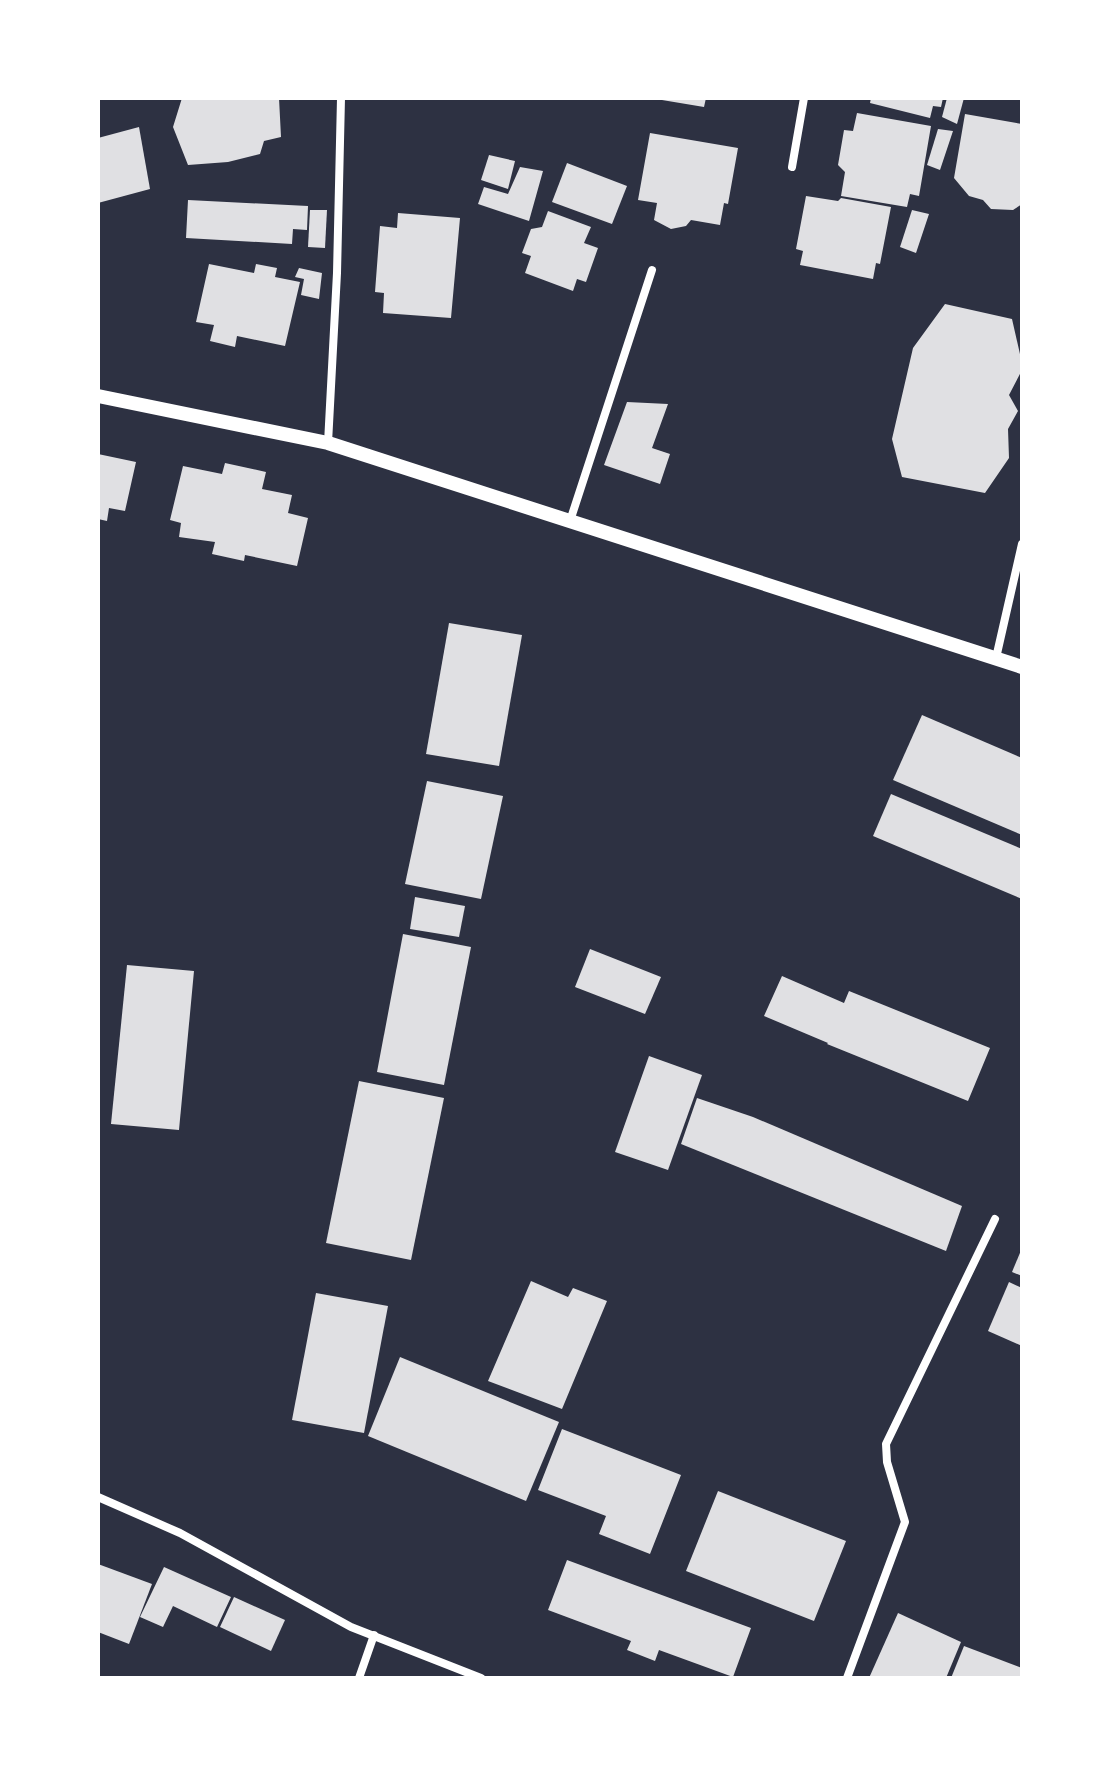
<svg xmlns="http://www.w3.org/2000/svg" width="1120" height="1776" viewBox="0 0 1120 1776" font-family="Rubik,sans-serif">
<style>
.building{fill:#e0e0e3}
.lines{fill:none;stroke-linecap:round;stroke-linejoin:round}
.minor{stroke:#fff;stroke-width:8}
.tertiary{stroke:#fff;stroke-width:14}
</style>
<rect width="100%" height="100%" fill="#2d3142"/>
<!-- building -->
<g class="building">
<path d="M182 98H279L281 137 264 141 260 154 228 162 188 165 173 127Z"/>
<path d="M662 98H706L704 107 662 100Z"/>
<path d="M871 98H943L941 107 933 106 930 118 870 103Z"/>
<path d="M947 98H964L957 124 942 117Z"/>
<path d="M857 113 931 126 919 196 910 194 907 207 841 196 845 172 838 165 844 130 853 131Z"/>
<path d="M965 114 1022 124V204L1013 210 991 209 983 200 969 196 954 178Z"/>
<path d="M139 127 150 189 98 203V138Z"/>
<path d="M938 129 953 131 940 170 927 165Z"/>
<path d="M650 133 738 148 728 204 724 203 720 225 691 220 686 226 671 229 654 220 657 203 638 200Z"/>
<path d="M489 155 515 161 508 189 481 180Z"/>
<path d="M567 163 627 186 612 224 552 202Z"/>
<path d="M520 167 543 171 529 221 478 204 484 187 508 194Z"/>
<path d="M806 196 838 201 841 198 891 207 880 264 876 263 873 279 800 265 803 251 796 249Z"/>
<path d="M188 200 308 206 307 230 293 229 292 244 186 238Z"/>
<path d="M310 210H327L325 248 308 247Z"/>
<path d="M912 210 929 214 916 253 900 247Z"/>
<path d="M548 211 591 227 584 243 598 248 586 282 577 279 573 291 525 273 531 256 522 253 531 229 542 227Z"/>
<path d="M398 213 460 218 451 318 383 313 384 293 375 292 380 226 397 228Z"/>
<path d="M209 264 254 273 256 264 277 268 275 277 300 282 285 346 237 336 235 347 210 341 214 325 196 322Z"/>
<path d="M299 268 322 273 319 299 301 295 304 279 295 277Z"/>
<path d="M945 304 1012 319 1022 363V370L1009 395 1018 411 1008 429 1009 458 985 493 902 477 892 439 913 348Z"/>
<path d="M627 402 668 404 652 448 670 454 660 484 604 465Z"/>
<path d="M98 454 136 462 125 511 109 508 107 521 98 519Z"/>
<path d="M225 463 266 472 262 489 292 495 288 513 308 518 297 566 245 555 244 561 212 554 215 542 179 537 181 523 170 520 183 466 222 474Z"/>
<path d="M449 623 522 635 499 766 426 754Z"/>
<path d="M922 715 1022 758V835L893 780Z"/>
<path d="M427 781 503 796 481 899 405 884Z"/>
<path d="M891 794 1022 849V899L873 836Z"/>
<path d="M415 897 465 906 459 937 410 929Z"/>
<path d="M403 934 471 947 444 1085 377 1072Z"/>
<path d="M590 949 661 977 645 1014 575 987Z"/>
<path d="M127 965 194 971 179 1130 111 1124Z"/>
<path d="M782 976 844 1003 849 991 990 1048 968 1101 827 1044 828 1043 764 1016Z"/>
<path d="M649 1056 702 1075 668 1170 615 1152Z"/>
<path d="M359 1081 444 1098 411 1260 326 1243Z"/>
<path d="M697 1098 753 1117 962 1206 946 1251 681 1144Z"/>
<path d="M1022 1248V1276L1012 1272Z"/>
<path d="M531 1281 568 1297 573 1288 607 1301 562 1409 488 1381Z"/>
<path d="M1009 1282 1022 1288V1346L988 1331Z"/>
<path d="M316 1293 388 1306 364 1433 292 1420Z"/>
<path d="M400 1357 559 1422 526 1501 368 1436Z"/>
<path d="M562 1429 681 1475 650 1554 599 1534 606 1516 538 1490Z"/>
<path d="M718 1491 846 1541 814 1621 686 1571Z"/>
<path d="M567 1560 751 1628 733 1677 659 1650 655 1661 627 1650 631 1641 548 1610Z"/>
<path d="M98 1564 152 1584 129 1644 98 1632Z"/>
<path d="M164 1567 231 1597 217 1627 173 1606 163 1627 140 1617Z"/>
<path d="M234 1597 285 1620 271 1651 220 1627Z"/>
<path d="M898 1613 961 1642 946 1678H869Z"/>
<path d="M964 1646 1022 1668V1678H951Z"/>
</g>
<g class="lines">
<!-- minor -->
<g class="minor">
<path d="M792 167 804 98"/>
<path d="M328 443 337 273 341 98"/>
<path d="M570 521 652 270"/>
<path d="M996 658 1022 544"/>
<path d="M98 1497 180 1533 351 1627 481 1678"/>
<path d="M359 1678 374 1635"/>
<path d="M847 1678 905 1522 887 1462 886 1444 995 1219"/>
</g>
<!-- tertiary -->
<path class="tertiary" d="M98 396 328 443 1022 667"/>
</g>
<!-- border -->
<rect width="1120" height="1776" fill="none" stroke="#ffffff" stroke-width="200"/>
</svg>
